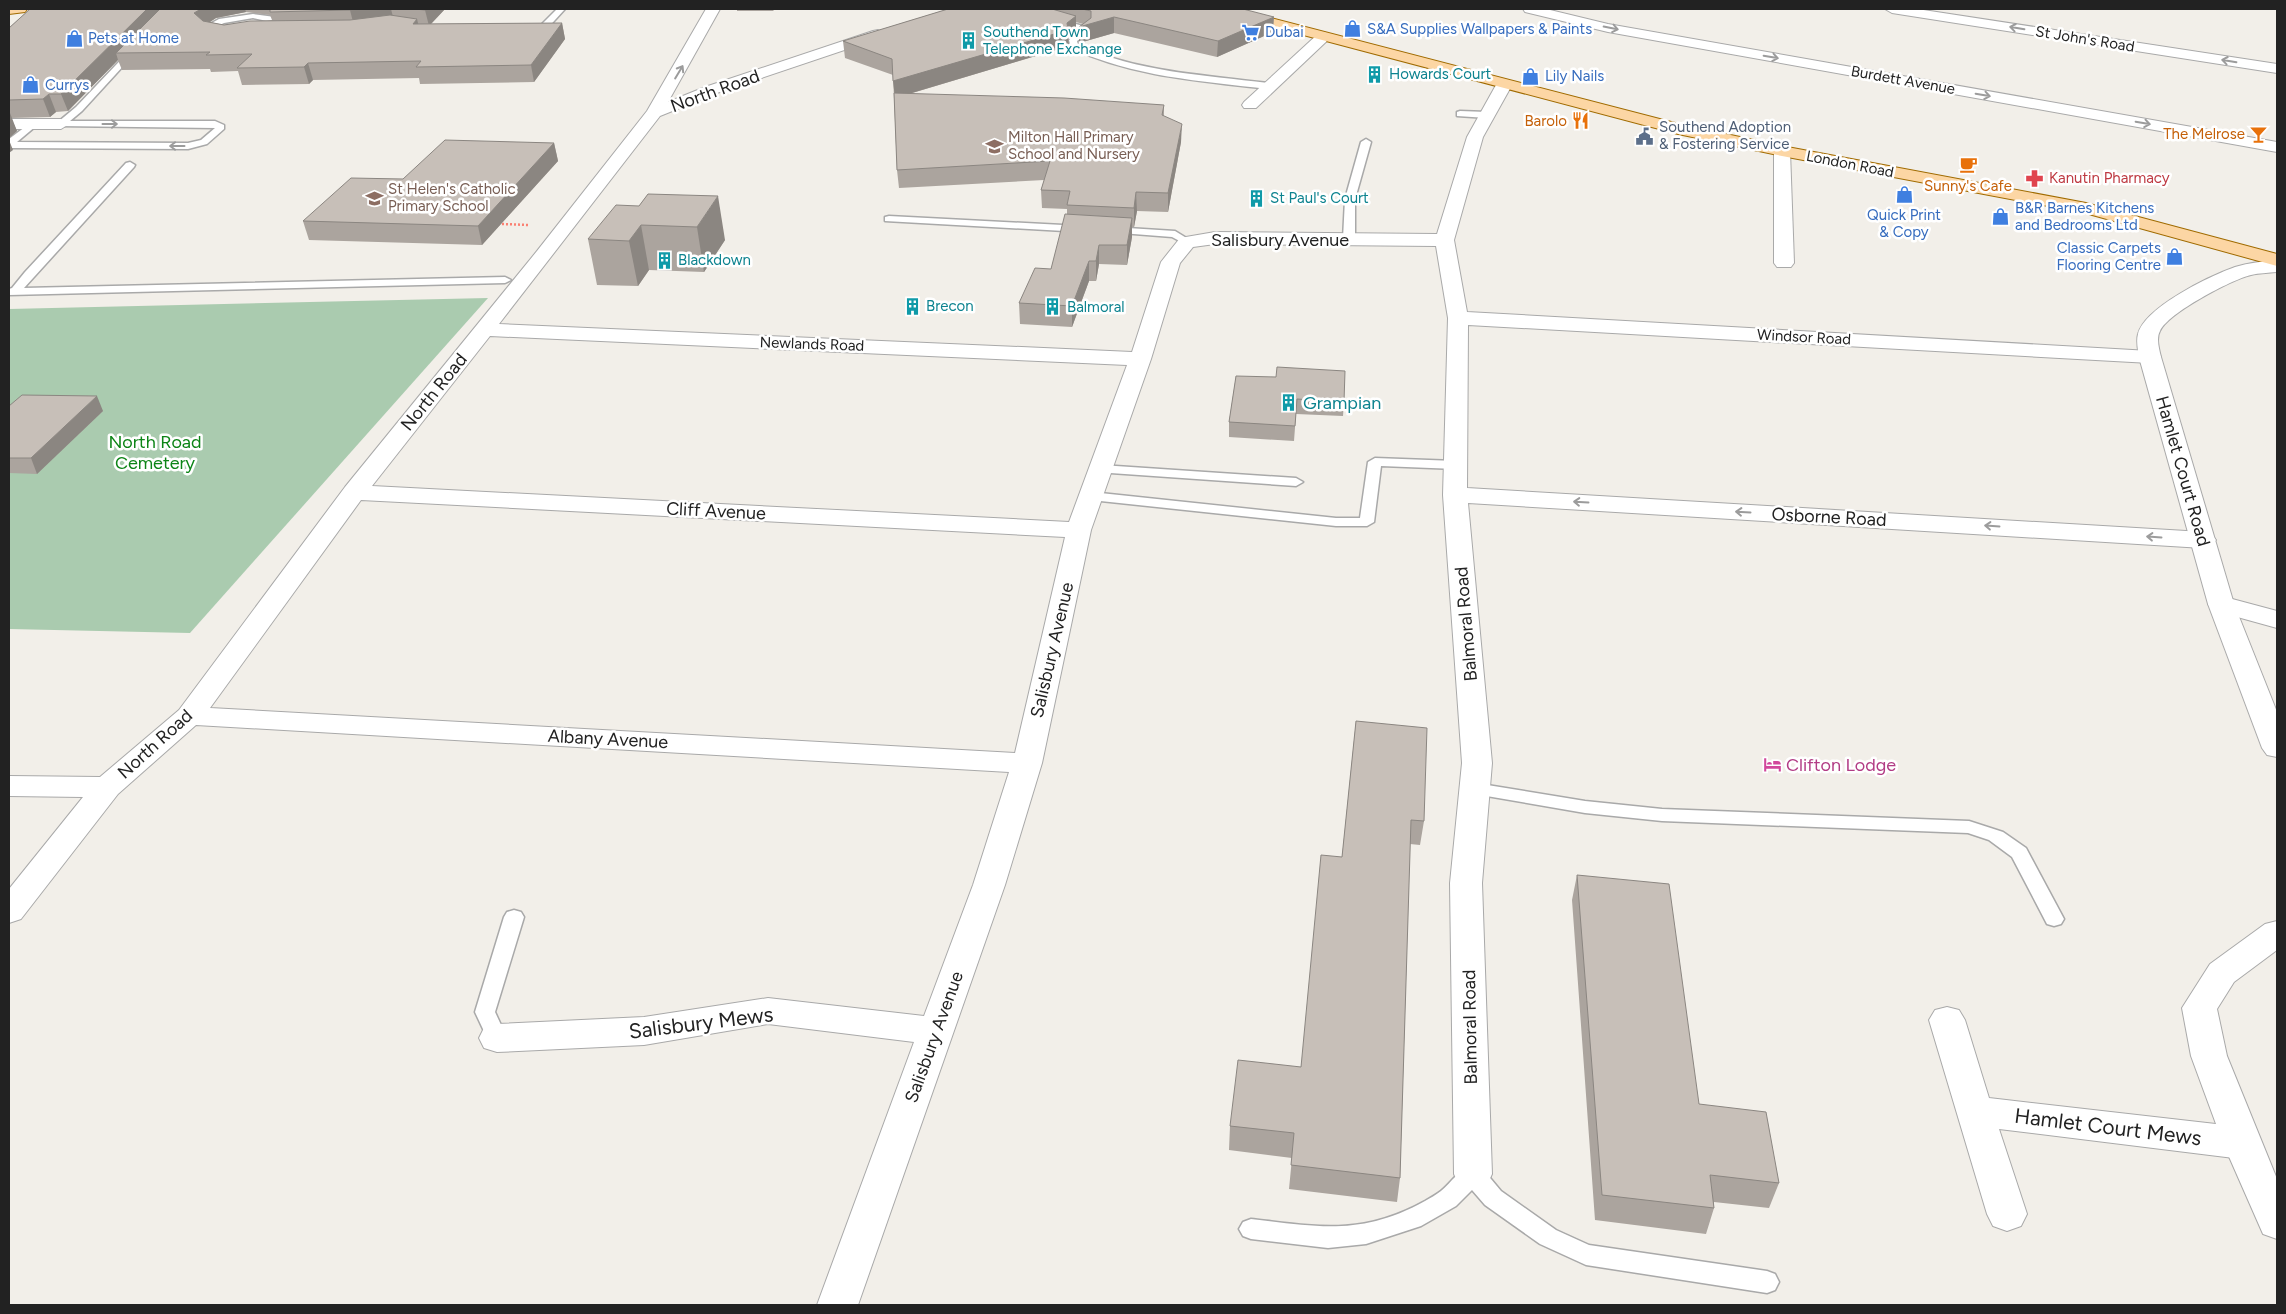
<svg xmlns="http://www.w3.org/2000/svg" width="2286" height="1314" viewBox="0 0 2286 1314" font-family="Figtree,sans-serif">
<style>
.cemetery{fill:#aacbaf}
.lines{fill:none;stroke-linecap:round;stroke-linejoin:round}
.service-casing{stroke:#a9a9a9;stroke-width:3}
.minor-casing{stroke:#a9a9a9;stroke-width:2}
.tertiary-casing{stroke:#a9a9a9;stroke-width:2}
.primary-casing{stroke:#a06b00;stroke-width:2}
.path{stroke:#fa8072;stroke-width:2.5;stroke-dasharray:2 2;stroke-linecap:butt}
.service{fill:#fff;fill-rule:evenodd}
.minor{fill:#fff;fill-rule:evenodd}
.tertiary{fill:#fff;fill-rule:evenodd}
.primary{fill:#fcd6a4;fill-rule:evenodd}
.wall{fill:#aba49e;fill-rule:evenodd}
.shaded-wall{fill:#8b8681}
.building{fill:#c7bfb8;stroke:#8b8681}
.oneway{stroke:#9c9c9c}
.labels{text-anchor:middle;stroke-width:5;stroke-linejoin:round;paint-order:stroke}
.far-shop-label{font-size:15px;fill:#366cbe;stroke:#fff;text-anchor:start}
.far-culture-label{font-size:15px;fill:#0d838f;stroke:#fff;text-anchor:start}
.far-street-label{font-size:15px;fill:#222;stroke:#fff}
.far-food-label{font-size:15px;fill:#c56008;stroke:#fff;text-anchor:end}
.far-service-label{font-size:15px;fill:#4e5e75;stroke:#fff;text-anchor:start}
.far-education-label{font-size:15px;fill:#785e54;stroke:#fff;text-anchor:start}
.far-health-label{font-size:15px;fill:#be3a42;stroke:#fff;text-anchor:start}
.street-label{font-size:18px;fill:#222;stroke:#fff}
.culture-label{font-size:18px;fill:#0d838f;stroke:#fff;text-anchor:start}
.park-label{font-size:18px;fill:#0c8416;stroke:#fff}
.hotel-label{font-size:18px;fill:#b23c85;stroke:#fff;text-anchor:start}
.near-street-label{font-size:21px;fill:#222;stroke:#fff}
</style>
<rect width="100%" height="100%" fill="#f2efe9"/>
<!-- cemetery -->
<path class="cemetery" d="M488 298 190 633 9 629V309Z"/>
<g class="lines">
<defs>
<g id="service">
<path d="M557 9H565L544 32H527V28L539 27Z"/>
<path d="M1011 9H1023L1090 28V32L1077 41 1078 45C1138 72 1203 75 1268 83L1273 86 1268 89C1201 81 1133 77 1071 48L1069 40 1080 31Z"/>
<path d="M253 14 275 17 274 26C257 41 218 46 201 29L219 19ZM253 18 267 21 266 25C249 32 229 39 211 29L224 23Z"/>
<path d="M134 46 138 49 137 51 82 111 70 121H215L224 125V129L207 144 188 149 9 148V139L33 121 38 124 36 126 17 142 188 143 201 140 215 128 58 126V122L76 107Z"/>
<path d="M1460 111 1487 112 1492 115 1487 118 1457 116V112Z"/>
<path d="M1366 139 1371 142 1355 199V239L1349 242 1343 239 1345 199 1361 142Z"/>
<path d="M130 162 135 165 134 167 24 288 505 277 511 280 505 283 9 295V289L12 288 25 272 126 163Z"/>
<path d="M889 216 1082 226 1087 229 1082 232 885 221V217Z"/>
<path d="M1112 227 1175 231 1193 242 1187 245 1172 237 1108 232V228Z"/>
<path d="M1375 458 1456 461 1463 465 1456 469 1381 466 1374 522 1367 526H1336L1091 500 1084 496 1091 492 1336 518H1360L1368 462Z"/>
<path d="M1101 465 1296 478 1303 482 1296 486 1096 472 1094 469Z"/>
<path d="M1475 783 1585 801 1662 809 1969 821 2003 832 2026 848 2064 919 2061 924 2054 926 2047 924 2012 857 1989 840 1968 833 1662 821 1585 813 1469 793 1466 789 1469 785Z"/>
<path d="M514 910 521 912 524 917 495 1012 507 1038 504 1044 497 1046 490 1044 475 1012 504 917 507 912Z"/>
<path d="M1473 1165 1481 1167 1501 1191 1556 1230 1589 1245 1767 1271 1775 1274 1779 1282 1775 1290 1767 1293 1586 1265 1540 1244 1485 1205 1472 1190 1456 1206 1421 1226 1366 1244 1328 1248 1251 1239 1243 1236 1239 1229 1243 1222 1251 1219C1318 1227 1362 1236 1425 1201 1430 1198 1436 1195 1441 1191 1452 1182 1459 1169 1473 1165Z"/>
</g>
<g id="minor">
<path d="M706 9H720L668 102 705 87 873 31 878 30 885 34 883 37 717 93 660 116 499 324 1132 352 1161 262 1180 238 1215 232 1437 234 1467 137 1496 85 1504 80 1512 85 1483 137 1454 240 1467 312 2150 351 2158 352 2161 357 2158 362 2150 363 1468 325 1467 488 2203 532 2212 535 2216 540 2212 545 2203 548 1468 503 1492 763 1482 883 1492 1174 1487 1185 1473 1190 1459 1185 1454 1174 1450 883 1462 763 1443 495 1448 318 1436 246 1215 244 1193 247 1180 263 1151 359 1091 530 1042 763 1005 885 858 1305H817L914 1042 768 1024 644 1045 497 1052 484 1048 479 1038 484 1028 497 1024 644 1017 768 998 924 1016 973 885 1009 772 196 725 118 794 21 919 9 923V889L83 797 9 796V776L100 777 179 710 345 487 537 251 647 111ZM490 336 1127 365 1069 522 372 486ZM361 500 1065 537 1015 753 210 708Z"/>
<path d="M1523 9H1546L1608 24 2277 142V152L1608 32 1525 12Z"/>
<path d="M1885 9H1917L2277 64V73L1892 13Z"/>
<path d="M1324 32 1331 36 1329 39 1256 108H1244L1242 105 1244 102 1319 33Z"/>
<path d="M9 119H61L69 124 61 129H9Z"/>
<path d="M1782 146 1788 147 1790 151 1794 263 1791 267H1777L1774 263V151L1776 147Z"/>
<path d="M2221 596 2277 611V628L2212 610 2208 604 2212 598Z"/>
<path d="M1947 1007 1959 1010 1965 1020 1989 1098 2242 1127 2255 1132 2261 1143 2255 1154 2242 1159 1999 1129 2027 1214 2021 1226 2007 1231 1993 1226 1987 1214 1929 1020 1935 1010Z"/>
</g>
<g id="tertiary">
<path d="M2277 260V272C2268 273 2259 273 2251 275 2231 280 2168 313 2160 331 2156 338 2159 349 2161 357L2234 604 2277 712V757L2267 755 2262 748 2208 604 2139 357C2138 350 2136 341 2138 334 2145 307 2210 276 2235 267 2249 263 2263 261 2277 260Z"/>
<path d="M2277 921V950L2234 982 2217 1009 2227 1056 2277 1179V1239L2263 1234 2223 1143 2191 1056 2182 1008 2210 964 2265 924Z"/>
</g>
<g id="primary">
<path d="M9 9H27L25 12 9 14Z"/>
<path d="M1214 9H1236L1679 124 1782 146 2086 203 2277 254V266L2085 213 1782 156 1678 134 1216 12Z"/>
</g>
</defs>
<!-- service casing -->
<use href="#service" class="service-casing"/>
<!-- minor casing -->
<use href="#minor" class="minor-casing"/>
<!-- tertiary casing -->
<use href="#tertiary" class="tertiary-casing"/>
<!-- primary casing -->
<use href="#primary" class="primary-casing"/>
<!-- path -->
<path class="path" d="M502 224 529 225"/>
<!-- service -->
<use href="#service" class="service"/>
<!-- minor -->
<use href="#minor" class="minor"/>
<!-- tertiary -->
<use href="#tertiary" class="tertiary"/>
<!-- primary -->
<use href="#primary" class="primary"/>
</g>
<!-- wall -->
<g class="wall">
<path d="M30 9H445L431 24 562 23 565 39 534 82 420 84 419 78 313 80 309 84 242 85 238 71 211 72 210 69 122 70 118 60 68 111 56 112 50 117 11 118 17 131 9 138V28ZM246 12 270 15 272 20 224 25 210 22 216 18Z"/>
<path d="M737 9H775L773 11H737Z"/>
<path d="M948 9H1243L1273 32 1217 57 1114 33 1079 43V27L1083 24 1076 22V32L1068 38 1069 46 909 94 1164 105V116L1181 142 1168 212 1137 211 1134 227H1132V237L1127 265 1099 264 1096 281H1089L1072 327 1020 324 1019 303 1051 269 1067 214V209L1042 208 1041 190 1044 180 899 188 897 170 893 75 845 58 843 41Z"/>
<path d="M554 143 558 161 482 245 309 240 303 221Z"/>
<path d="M648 194 725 240 704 272 649 270 638 286 597 285 588 239 639 206Z"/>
<path d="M1236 376 1344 402 1343 416 1296 414 1294 441 1229 437V422Z"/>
<path d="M9 406 103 411 37 474 9 473Z"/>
<path d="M1356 721 1424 821 1420 845 1410 844 1400 1178 1397 1202 1289 1189 1292 1158 1229 1150 1230 1126 1301 1067 1342 857Z"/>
<path d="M1577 875 1699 1104 1779 1183 1769 1208 1714 1202V1208L1706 1234 1595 1220 1572 900Z"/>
</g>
<!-- shaded-wall -->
<g class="shaded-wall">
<path d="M147 9H165L116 53 118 60 68 111 61 94Z"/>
<path d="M201 9H245L246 12 216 18 199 29 194 13Z"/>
<path d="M360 9H391L394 21 354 26 350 10Z"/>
<path d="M427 9H445L429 26 425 10Z"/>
<path d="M1076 16V32L1068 38 1069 46 895 98 893 81 1067 23Z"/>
<path d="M1114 17V33L1079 43V27Z"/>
<path d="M1274 17 1273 32 1217 57 1218 41Z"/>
<path d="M417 19 421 35 413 24Z"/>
<path d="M562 23 565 39 534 82 531 65Z"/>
<path d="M308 63 313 80 309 84 304 67Z"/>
<path d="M49 94 56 112 50 117 43 99Z"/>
<path d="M10 113 17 131 9 138V114Z"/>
<path d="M1182 124 1181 142 1168 212V193Z"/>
<path d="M9 140 13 150 9 153Z"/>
<path d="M554 143 558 161 482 245 478 226Z"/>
<path d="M1136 192 1137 211 1134 227V208Z"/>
<path d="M718 196 725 240 704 272 697 227Z"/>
<path d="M1132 218V237L1127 265V245Z"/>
<path d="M641 225 649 270 638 286 629 241Z"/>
<path d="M1099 245V264L1096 281V261Z"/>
<path d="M1089 261V281L1072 327V306Z"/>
<path d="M97 396 103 411 37 474 31 458Z"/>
</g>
<!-- building -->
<g class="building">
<path d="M30 9H147L61 94H49L43 99 9 100V28Z"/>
<path d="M160 9H201L194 13 203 21 224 25 250 21 350 20 390 15 417 19 413 24 562 23 531 65 416 67 421 61 308 63 304 67 237 68 252 54 206 55 210 52 116 53Z"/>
<path d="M270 9H360L350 10 270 12Z"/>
<path d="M415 9H427L425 10Z"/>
<path d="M948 9H1052L1076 16 1067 23 1068 30 893 81 892 59 843 41Z"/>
<path d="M1082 9H1243L1274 17 1218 41 1114 17 1079 27 1091 18V11Z"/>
<path d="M894 93 1064 98 1164 105 1162 115 1182 124 1168 193 1136 192 1134 208 1067 205 1070 191 1041 190 1050 161 897 170Z"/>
<path d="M445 140 554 143 478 226 303 221 351 178 403 179Z"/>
<path d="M648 194 718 196 697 227 641 225 629 241 588 239 616 205 639 206Z"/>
<path d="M1065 214 1132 218 1127 245H1099L1096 261H1089L1072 306 1019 303 1035 268 1051 269Z"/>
<path d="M1277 367 1345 371 1344 402 1297 399 1295 426 1229 422 1236 376 1276 377Z"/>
<path d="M22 395 97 396 31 458H9V406Z"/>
<path d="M1356 721 1427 728 1424 821 1411 820 1400 1178 1291 1165 1294 1133 1230 1126 1238 1060 1301 1067 1321 855 1342 857Z"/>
<path d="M1577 875 1669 884 1699 1104 1766 1112 1779 1183 1710 1175 1714 1208 1602 1195Z"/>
</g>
<!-- one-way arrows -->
<defs><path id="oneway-shaft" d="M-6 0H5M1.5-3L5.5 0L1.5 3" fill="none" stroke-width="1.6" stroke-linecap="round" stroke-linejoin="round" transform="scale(1.25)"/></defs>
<g class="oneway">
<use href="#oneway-shaft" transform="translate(1611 28) rotate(11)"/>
<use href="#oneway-shaft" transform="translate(2017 28) rotate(-171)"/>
<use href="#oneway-shaft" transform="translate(1771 57) rotate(10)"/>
<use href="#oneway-shaft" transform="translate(2229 61) rotate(-171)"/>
<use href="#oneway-shaft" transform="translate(679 72) rotate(-59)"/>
<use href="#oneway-shaft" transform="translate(1983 95) rotate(10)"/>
<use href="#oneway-shaft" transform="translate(2143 123) rotate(10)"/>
<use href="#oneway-shaft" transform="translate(110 124)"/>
<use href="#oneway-shaft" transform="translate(177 146) rotate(-180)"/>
<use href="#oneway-shaft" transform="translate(1581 502) rotate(-177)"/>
<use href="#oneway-shaft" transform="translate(1743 512) rotate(-177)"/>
<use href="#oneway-shaft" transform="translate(1992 526) rotate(-176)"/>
<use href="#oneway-shaft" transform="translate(2154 537) rotate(-176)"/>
</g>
<!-- icons -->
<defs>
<symbol id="shop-bare" viewBox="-9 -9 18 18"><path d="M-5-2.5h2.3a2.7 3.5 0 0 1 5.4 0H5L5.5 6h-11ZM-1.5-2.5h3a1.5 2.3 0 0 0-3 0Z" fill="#3f7fe0" stroke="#fff" stroke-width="2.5" paint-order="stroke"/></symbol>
<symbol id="supermarket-bare" viewBox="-9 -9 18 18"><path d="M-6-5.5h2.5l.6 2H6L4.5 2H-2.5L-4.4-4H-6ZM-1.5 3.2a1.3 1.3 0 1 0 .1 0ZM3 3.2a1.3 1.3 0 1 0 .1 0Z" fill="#3f7fe0" stroke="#fff" stroke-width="2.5" paint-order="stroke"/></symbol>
<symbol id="building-bare" viewBox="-9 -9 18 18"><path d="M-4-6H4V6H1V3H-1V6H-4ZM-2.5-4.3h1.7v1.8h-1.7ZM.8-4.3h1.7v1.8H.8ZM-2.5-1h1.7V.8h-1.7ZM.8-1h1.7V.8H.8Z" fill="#0f9aa8" stroke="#fff" stroke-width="2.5" paint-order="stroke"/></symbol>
<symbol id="restaurant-bare" viewBox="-9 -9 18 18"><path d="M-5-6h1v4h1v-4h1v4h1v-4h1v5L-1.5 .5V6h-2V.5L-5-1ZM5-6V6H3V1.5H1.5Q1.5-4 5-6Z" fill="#e8710a" stroke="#fff" stroke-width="2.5" paint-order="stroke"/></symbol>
<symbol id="bar-bare" viewBox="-9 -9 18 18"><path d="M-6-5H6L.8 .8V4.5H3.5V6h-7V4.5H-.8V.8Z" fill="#e8710a" stroke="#fff" stroke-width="2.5" paint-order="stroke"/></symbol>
<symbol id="civic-bare" viewBox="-9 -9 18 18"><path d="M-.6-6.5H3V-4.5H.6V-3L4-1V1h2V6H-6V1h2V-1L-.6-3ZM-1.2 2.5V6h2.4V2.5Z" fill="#5c6f8a" stroke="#fff" stroke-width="2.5" paint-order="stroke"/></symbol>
<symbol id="school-bare" viewBox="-9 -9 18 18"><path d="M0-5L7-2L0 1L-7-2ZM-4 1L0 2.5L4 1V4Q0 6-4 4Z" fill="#8d6e63" stroke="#fff" stroke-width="2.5" paint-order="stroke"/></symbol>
<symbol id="cafe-bare" viewBox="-9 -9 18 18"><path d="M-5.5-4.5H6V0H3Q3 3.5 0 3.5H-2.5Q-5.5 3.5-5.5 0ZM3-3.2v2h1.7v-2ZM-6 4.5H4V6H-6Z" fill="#e8710a" stroke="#fff" stroke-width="2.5" paint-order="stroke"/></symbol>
<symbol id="pharmacy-bare" viewBox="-9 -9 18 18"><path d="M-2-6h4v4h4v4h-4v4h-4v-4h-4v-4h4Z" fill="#e0444e" stroke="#fff" stroke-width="2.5" paint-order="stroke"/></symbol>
<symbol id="hotel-bare" viewBox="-9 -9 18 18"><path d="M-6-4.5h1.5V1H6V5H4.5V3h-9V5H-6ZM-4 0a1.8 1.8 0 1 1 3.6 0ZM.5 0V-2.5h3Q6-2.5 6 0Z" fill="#d1479c" stroke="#fff" stroke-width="2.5" paint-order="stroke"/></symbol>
</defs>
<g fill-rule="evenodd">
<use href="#shop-bare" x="1340" y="16" width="25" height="25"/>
<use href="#supermarket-bare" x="1238" y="20" width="25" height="25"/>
<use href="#shop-bare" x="62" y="26" width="25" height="25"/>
<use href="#building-bare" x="956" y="28" width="25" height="25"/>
<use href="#building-bare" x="1362" y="62" width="25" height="25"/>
<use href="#shop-bare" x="1518" y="64" width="25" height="25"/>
<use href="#shop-bare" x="18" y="72" width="25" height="25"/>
<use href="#restaurant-bare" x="1568" y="108" width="25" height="25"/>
<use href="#bar-bare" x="2246" y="122" width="25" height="25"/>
<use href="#civic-bare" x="1632" y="124" width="25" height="25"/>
<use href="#school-bare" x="982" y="134" width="25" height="25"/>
<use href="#cafe-bare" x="1956" y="152" width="25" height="25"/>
<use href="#pharmacy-bare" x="2022" y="166" width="25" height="25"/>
<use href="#shop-bare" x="1892" y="182" width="25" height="25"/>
<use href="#school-bare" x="362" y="186" width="25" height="25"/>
<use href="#building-bare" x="1244" y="186" width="25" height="25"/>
<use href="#shop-bare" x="1988" y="204" width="25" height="25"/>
<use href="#shop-bare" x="2162" y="244" width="25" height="25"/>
<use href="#building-bare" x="652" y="248" width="25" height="25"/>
<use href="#building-bare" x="900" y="294" width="25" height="25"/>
<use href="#building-bare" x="1040" y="294" width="25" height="25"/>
<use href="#building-bare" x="1276" y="390" width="25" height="25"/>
<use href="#hotel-bare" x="1760" y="752" width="25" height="25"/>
</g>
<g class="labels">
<!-- far-shop labels -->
<g class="far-shop-label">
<text x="1367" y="34">S&amp;A Supplies Wallpapers &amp; Paints</text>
<text x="1265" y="37">Dubai</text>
<text x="88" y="43">Pets at Home</text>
<text x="1545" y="81">Lily Nails</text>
<text x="45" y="90">Currys</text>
<text x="2015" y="213">B&amp;R Barnes Kitchens<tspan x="2015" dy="17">and Bedrooms Ltd</tspan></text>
<text x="1904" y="220" text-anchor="middle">Quick Print<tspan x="1904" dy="17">&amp; Copy</tspan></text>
<text x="2161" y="253" text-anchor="end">Classic Carpets<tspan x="2161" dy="17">Flooring Centre</tspan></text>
</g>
<!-- far-culture labels -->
<g class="far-culture-label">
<text x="983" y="37">Southend Town<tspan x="983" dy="17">Telephone Exchange</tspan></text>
<text x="1389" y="79">Howards Court</text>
<text x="1270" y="203">St Paul's Court</text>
<text x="678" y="265">Blackdown</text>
<text x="926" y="311">Brecon</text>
<text x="1067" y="312">Balmoral</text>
</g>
<!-- far-street labels -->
<g class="far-street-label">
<text transform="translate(2085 39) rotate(9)" y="5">St John's Road</text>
<text transform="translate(1903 80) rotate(10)" y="5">Burdett Avenue</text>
<text transform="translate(1850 164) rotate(11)" y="5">London Road</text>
<text transform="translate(1804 337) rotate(3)" y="5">Windsor Road</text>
<text transform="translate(812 344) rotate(2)" y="5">Newlands Road</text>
</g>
<!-- far-food labels -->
<g class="far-food-label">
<text x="1567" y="126">Barolo</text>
<text x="2245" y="139">The Melrose</text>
<text x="1968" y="191" text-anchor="middle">Sunny's Cafe</text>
</g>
<!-- far-service labels -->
<g class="far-service-label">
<text x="1659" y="132">Southend Adoption<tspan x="1659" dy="17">&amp; Fostering Service</tspan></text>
</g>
<!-- far-education labels -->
<g class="far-education-label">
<text x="1008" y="142">Milton Hall Primary<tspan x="1008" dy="17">School and Nursery</tspan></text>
<text x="388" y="194">St Helen's Catholic<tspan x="388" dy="17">Primary School</tspan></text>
</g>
<!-- far-health labels -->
<g class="far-health-label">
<text x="2049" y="183">Kanutin Pharmacy</text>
</g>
<!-- street labels -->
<g class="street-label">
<text transform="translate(715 91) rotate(-20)" y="6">North Road</text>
<text x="1280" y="246">Salisbury Avenue</text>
<text transform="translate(434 392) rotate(-51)" y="6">North Road</text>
<text transform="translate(2183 471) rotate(74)" y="6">Hamlet Court Road</text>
<text transform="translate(716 511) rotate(3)" y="6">Cliff Avenue</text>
<text transform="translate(1829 517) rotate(3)" y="6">Osborne Road</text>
<text transform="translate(1466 624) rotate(-95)" y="6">Balmoral Road</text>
<text transform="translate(1052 650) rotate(-77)" y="6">Salisbury Avenue</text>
<text transform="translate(608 739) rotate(3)" y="6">Albany Avenue</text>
<text transform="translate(155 744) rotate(-42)" y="6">North Road</text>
<text transform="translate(1470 1027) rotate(-91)" y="6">Balmoral Road</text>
<text transform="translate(934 1037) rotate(-70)" y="6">Salisbury Avenue</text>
</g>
<!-- culture labels -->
<g class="culture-label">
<text x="1303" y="409">Grampian</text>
</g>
<!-- park labels -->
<g class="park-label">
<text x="155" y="448">North Road<tspan x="155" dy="21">Cemetery</tspan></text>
</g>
<!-- hotel labels -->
<g class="hotel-label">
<text x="1786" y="771">Clifton Lodge</text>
</g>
<!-- near-street labels -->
<g class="near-street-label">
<text transform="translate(701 1023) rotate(-7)" y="7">Salisbury Mews</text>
<text transform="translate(2108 1127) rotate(7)" y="7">Hamlet Court Mews</text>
</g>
</g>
<!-- border -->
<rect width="2286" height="1314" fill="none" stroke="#222222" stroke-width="20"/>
</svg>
